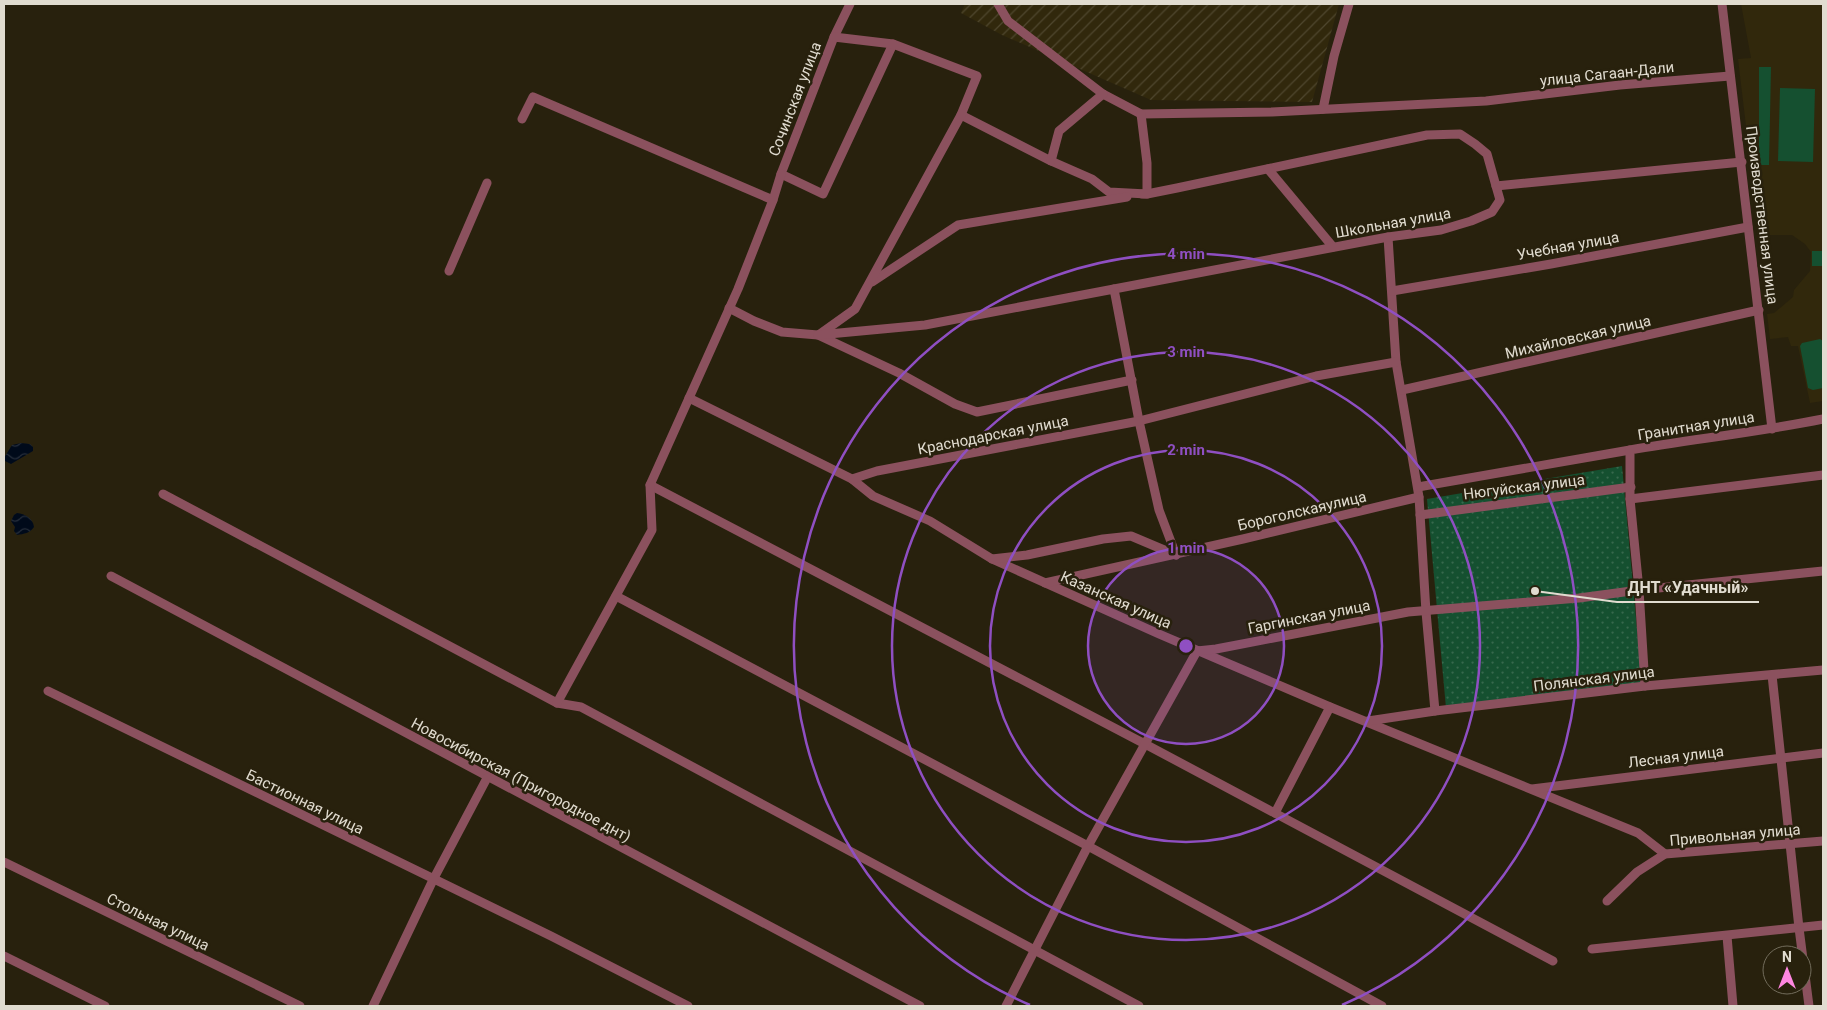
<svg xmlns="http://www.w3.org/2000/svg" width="1827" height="1010" viewBox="0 0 1827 1010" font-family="Roboto,sans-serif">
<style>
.built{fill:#31280c}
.industrial{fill:url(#industrial-furrows)}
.grass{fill:url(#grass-tufts)}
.garden{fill:url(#garden-dots)}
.pitch{fill:#155030}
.water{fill:url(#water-waves)}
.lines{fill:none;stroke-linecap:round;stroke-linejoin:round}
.minor{stroke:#8b515e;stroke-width:9}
.ring{fill:none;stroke:#8f4fc2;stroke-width:2.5}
.labels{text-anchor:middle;stroke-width:5;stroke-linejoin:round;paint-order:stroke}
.street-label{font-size:15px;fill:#e1dcd0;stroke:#28210d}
.centre{fill:#8f4fc2;stroke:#28210d;stroke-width:2.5}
.ring-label{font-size:15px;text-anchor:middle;font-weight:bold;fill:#8f4fc2;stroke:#28210d;stroke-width:5;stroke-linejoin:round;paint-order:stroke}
.leader{fill:none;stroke:#e1dcd0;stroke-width:2}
.callout-dot{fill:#e1dcd0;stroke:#28210d;stroke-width:2}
.callout-label{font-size:16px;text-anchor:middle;font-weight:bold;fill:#e1dcd0;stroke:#28210d;stroke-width:5;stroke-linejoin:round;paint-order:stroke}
</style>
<defs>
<pattern id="industrial-furrows" width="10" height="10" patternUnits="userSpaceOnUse" patternTransform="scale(1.25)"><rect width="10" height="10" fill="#31280c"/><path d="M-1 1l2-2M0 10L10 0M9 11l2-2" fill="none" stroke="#4f472e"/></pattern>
<pattern id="grass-tufts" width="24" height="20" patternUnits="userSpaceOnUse" patternTransform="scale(1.25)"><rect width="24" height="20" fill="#155030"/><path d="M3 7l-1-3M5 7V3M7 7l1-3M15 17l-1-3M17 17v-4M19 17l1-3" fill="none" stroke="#37694d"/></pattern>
<pattern id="garden-dots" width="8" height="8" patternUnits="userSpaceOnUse" patternTransform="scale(1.25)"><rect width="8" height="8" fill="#155030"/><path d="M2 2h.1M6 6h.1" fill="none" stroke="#37694d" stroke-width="1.8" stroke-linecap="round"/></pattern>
<pattern id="water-waves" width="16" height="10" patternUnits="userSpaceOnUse" patternTransform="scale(1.25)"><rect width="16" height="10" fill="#000a1a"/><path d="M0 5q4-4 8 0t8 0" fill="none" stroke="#252d3a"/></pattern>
</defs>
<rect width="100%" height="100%" fill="#28210d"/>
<!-- built -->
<path class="built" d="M1741 4H1823V401L1810 403 1798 346H1791L1788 337 1770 339 1767 314 1774 313 1793 297 1794 290 1810 271 1811 252 1805 244 1792 235H1759L1738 59 1751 58Z"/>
<!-- industrial -->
<path class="industrial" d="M965 4H1339L1312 102 1151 100 1002 35 961 13Z"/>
<!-- grass -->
<rect class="grass" x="1812" y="251" width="11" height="15"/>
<!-- garden -->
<path class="garden" d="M1622 466 1642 684 1446 708 1427 499Z"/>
<!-- pitch -->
<g class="pitch">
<path d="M1759 67H1771L1769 165H1759Z"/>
<path d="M1780 88 1815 89 1813 162 1778 161Z"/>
<path d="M1820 339 1823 341V388L1813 390 1808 388 1800 346 1802 343Z"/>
</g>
<!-- water -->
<g class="water">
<path d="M21 443 30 444 33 447V451L11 464 5 461 4 458 12 445Z"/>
<path d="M17 513C25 514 33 518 34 527 30 533 24 534 17 535L14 531 15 527 11 521 14 515Z"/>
</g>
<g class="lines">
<!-- minor -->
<g class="minor">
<path d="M850 4 834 37 781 174 823 194 893 44"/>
<path d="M998 4 1008 21 1103 94 1141 114 1272 112 1486 101 1620 85 1730 76"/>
<path d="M1722 4 1772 429"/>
<path d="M1323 109 1334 56 1349 4"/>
<path d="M1141 114 1147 163V194H1142"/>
<path d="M961 115 1051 161 1092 179 1109 192 1147 194 1177 188 1427 135 1460 134 1475 144 1487 154 1496 186"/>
<path d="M522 119 533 97 773 200"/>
<path d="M1051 161 1059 131 1103 94"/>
<path d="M1268 169 1333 247"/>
<path d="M1388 237 1396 362 1419 497 1426 612 1435 711"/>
<path d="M449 271 487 183"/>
<path d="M872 282 958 225 1127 197"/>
<path d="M1114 289 1388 237 1441 230 1471 221 1492 212 1500 200 1496 186 1742 162"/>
<path d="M1392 291 1551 264 1748 227"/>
<path d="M729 308 754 321 782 332 818 335 899 373 955 404 977 412 1132 380"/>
<path d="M820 334 855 309 961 115 977 76 893 44 834 37"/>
<path d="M818 335 925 325 1114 289 1139 421 1159 510 1176 555"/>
<path d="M1402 390 1759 310"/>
<path d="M689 398 852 479 873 496 930 521 992 559 1159 634 1330 707 1638 833 1665 854"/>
<path d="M852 479 877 471 1139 421 1316 376 1396 362"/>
<path d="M650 485 1145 744 1553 961"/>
<path d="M1418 487 1630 450"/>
<path d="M163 494 557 703 581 707 1139 1006"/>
<path d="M1630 499 1823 475"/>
<path d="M1420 515 1631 487"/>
<path d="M992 559 1027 555 1103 539 1131 536 1176 555"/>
<path d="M111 576 920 1006"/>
<path d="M1045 583 1243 539 1419 497"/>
<path d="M616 596 1088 846 1382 1006"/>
<path d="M1772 675 1799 928 1809 1006"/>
<path d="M1645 686 1639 590 1630 499V450C1694 439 1759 432 1823 419"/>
<path d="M48 691 551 936 688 1006"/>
<path d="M557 703 652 530 650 485 738 289 773 200 781 174"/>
<path d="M1368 721 1435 711 1645 686 1823 670"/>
<path d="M1532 789 1823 753"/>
<path d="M1275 813 1330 707"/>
<path d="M4 862 300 1006"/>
<path d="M1607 901 1637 872 1665 854 1823 841"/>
<path d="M1727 936 1733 1006"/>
<path d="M1592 949 1823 925"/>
<path d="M4 956 105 1006"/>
<path d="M373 1006 433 880 487 778"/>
<path d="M1006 1006 1088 846 1197 651 1216 649 1408 612 1579 598 1639 590 1823 571"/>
</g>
</g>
<!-- distance rings -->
<circle cx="1186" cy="646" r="98" fill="#8f4fc2" fill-opacity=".12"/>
<g class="ring">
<circle cx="1186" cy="646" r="98"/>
<circle cx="1186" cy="646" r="196"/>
<circle cx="1186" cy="646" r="294"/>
<path d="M1030 1005A392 392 0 1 1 1342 1005"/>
</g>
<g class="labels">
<!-- street labels -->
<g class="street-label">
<text transform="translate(1607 74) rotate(-6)" y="5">улица Сагаан-Дали</text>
<text transform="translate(795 99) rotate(-69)" y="5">Сочинская улица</text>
<text transform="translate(1762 215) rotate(83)" y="5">Производственная улица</text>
<text transform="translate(1393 223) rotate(-10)" y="5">Школьная улица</text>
<text transform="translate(1568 246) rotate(-10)" y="5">Учебная улица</text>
<text transform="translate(1578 337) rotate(-13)" y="5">Михайловская улица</text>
<text transform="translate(1696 426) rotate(-9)" y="5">Гранитная улица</text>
<text transform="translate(993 435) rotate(-11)" y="5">Краснодарская улица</text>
<text transform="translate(1524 487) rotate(-7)" y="5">Нюгуйская улица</text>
<text transform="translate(1302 511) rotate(-13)" y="5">Бороголскаяулица</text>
<text transform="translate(1116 600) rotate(24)" y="5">Казанская улица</text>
<text transform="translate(1309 617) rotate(-11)" y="5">Гаргинская улица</text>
<text transform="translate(1594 679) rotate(-7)" y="5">Полянская улица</text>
<text transform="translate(1676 757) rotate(-7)" y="5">Лесная улица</text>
<text transform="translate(521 780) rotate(28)" y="5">Новосибирская (Пригородное днт)</text>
<text transform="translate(305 802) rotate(26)" y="5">Бастионная улица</text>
<text transform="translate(1735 835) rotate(-5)" y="5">Привольная улица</text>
<text transform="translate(158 922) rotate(26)" y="5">Стольная улица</text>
</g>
</g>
<circle cx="1186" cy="646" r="8" class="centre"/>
<g class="ring-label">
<text x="1186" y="259">4 min</text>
<text x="1186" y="357">3 min</text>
<text x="1186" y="455">2 min</text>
<text x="1186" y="553">1 min</text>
</g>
<!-- callouts -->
<path class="leader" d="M1535 591L1617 602H1759"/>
<circle class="callout-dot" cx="1535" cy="591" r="5"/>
<g class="callout-label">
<text x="1688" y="593">ДНТ «Удачный»</text>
</g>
<!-- border -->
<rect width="1827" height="1010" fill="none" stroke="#e1dcd0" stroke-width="10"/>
<!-- north arrow -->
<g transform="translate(1787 970)"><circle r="24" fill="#28210d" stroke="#726c5b"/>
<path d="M0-4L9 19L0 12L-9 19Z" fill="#fe86e0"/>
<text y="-8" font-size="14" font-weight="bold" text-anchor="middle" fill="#e1dcd0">N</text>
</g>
</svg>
